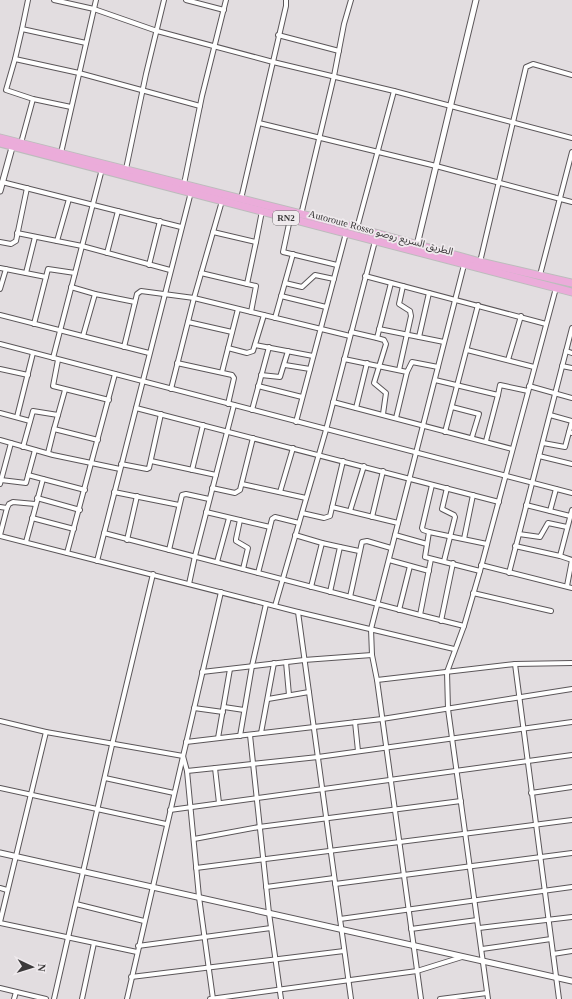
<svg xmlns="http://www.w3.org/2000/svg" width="572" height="999" viewBox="0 0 572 999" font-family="'Times New Roman','Noto Sans Arabic',serif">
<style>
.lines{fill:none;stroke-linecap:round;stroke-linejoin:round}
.minor-casing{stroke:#5b5659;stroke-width:6}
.tertiary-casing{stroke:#5b5659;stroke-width:7}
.trunk-casing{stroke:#bcbcbc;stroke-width:9}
.minor{stroke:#fff;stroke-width:4}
.tertiary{stroke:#fff;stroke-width:5}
.trunk{stroke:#ebacda;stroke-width:7}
.labels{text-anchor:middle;stroke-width:3.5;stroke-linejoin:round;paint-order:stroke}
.shield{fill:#efeaed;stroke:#716e70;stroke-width:1}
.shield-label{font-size:9px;font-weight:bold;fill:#3b393a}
.street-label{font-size:10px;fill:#3b393a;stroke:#efeaed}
</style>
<rect width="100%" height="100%" fill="#e2dde0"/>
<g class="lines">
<defs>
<g id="minor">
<path d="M28 0 22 29 86 43"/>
<path d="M54 0 94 9 157 31 273 62 394 91 572 138"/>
<path d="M186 0 224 10"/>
<path d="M22 29 15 59 79 73 200 106"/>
<path d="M278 35 339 51"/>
<path d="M15 59 6 90 33 99 71 107"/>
<path d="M259 123 436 166 572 202"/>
<path d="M21 143 33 99"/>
<path d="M61 153 96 0"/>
<path d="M126 169 146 74 164 0"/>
<path d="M2 182 181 227"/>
<path d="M184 184 202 96 226 0"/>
<path d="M241 199 286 6V0"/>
<path d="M301 215 334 76 344 24 351 0"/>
<path d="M290 219 283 252 337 265"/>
<path d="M357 228 394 91"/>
<path d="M213 232 256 242 262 211"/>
<path d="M17 233 82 246 170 270"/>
<path d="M57 241 69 199"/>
<path d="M0 242 11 244 16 241 27 188"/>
<path d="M107 253 118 211"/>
<path d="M480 262 526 67 533 64 572 75"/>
<path d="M149 265 160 221"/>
<path d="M0 268 46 277"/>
<path d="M26 273 35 237"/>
<path d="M201 273 256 286 251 312"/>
<path d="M540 275 572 152"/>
<path d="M365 276 546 324"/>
<path d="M285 283 302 287 315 275 334 279"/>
<path d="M247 284 256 242"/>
<path d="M71 287 95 294 83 336"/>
<path d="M0 289 6 269"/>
<path d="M95 294 135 302"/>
<path d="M281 296 326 307"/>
<path d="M0 315 149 353"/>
<path d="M275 318 293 254"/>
<path d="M188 322 232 332"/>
<path d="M34 324 48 269 75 273"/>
<path d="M379 329 444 342"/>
<path d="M351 332 377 338 391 283"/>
<path d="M419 337 429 293"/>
<path d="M377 338 384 340 386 344 374 383 386 393 383 414"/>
<path d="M0 344 572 493"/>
<path d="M255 345 313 356"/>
<path d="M124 347 137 294 141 291 194 298 350 336"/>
<path d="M228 348 247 353 253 351 264 315"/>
<path d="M467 350 534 367"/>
<path d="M566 351 572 353"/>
<path d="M53 358 102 169"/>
<path d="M344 359 407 372 396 418"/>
<path d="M58 360 53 386 109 400"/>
<path d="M508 360 521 316"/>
<path d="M177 363 232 375 234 378 228 404"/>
<path d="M285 365 310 369"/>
<path d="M562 366 572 368"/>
<path d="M0 369 28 375"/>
<path d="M399 370 411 316 410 311 399 304 403 286"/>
<path d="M222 372 238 309"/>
<path d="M407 372 412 362 438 367"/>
<path d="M261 375 280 377 288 351"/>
<path d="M435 380 498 395 500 385 528 391"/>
<path d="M258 386 302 397"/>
<path d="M529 386 572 398"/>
<path d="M171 389 194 298 222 201"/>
<path d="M333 402 512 449"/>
<path d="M452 407 479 414 472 437"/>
<path d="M136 408 499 502"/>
<path d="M356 408 367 363"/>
<path d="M252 410 269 347"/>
<path d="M0 413 30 421"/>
<path d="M550 415 572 421"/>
<path d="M17 417 33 353"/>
<path d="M572 421 569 432 572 433"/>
<path d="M296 422 346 233"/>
<path d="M54 429 65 390"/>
<path d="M445 432 478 305"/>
<path d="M0 440 53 455 120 469"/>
<path d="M486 441 498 395"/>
<path d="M543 443 565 447 569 432"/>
<path d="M23 447 33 411 58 415"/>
<path d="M48 453 54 429 98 440"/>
<path d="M539 456 572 464"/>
<path d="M151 461 216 475"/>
<path d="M121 464 147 469 149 468 161 414"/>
<path d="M192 470 203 425"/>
<path d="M28 475 43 479"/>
<path d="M1 480 26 483 35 450"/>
<path d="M0 484 11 443"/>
<path d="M242 484 306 498"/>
<path d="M432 485 422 528 423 530 429 532 425 557 480 571"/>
<path d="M212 488 235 493 240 490 253 438"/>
<path d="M114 492 179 505"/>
<path d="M280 492 293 448"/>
<path d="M37 498 80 510"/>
<path d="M526 505 570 516"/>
<path d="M0 507 7 508 0 535"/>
<path d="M332 507 398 523"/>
<path d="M7 508 9 504 13 502 35 504"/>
<path d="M350 511 364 466"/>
<path d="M550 511 556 489"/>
<path d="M206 512 270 527"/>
<path d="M302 513 324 518 330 516 343 461"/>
<path d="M372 517 383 471"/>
<path d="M32 518 74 529"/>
<path d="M240 520 236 539V541L248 548 243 569"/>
<path d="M429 532 487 544"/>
<path d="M104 533 420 615"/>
<path d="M519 534 540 537 548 523 567 527"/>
<path d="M295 535 322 543 311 587"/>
<path d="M395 535 427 544"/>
<path d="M0 536 298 612 454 649"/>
<path d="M464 539 473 495"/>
<path d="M127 540 137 496"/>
<path d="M26 542 43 479 85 490"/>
<path d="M322 543 340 547 330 592"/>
<path d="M515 546 560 556 572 510"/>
<path d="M340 547 359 551"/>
<path d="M169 550 182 495 186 494 209 499"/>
<path d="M67 553 115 374"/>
<path d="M560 556 572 560 567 586"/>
<path d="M431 559 420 615 464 626"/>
<path d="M389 560 429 571"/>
<path d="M97 561 191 192"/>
<path d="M444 561 455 517 454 515 442 509 447 488"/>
<path d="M217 562 229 518"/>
<path d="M481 565 572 588"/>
<path d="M258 573 272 519 275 517 299 523"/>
<path d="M509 573 572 328"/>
<path d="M189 584 195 556 234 405"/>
<path d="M473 593 551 611"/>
<path d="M350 597 362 542 367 541 391 548"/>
<path d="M275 606 326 430 375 241"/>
<path d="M399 610 410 566"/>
<path d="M298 612 351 999"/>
<path d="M441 621 453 563"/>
<path d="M286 662 289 695"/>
<path d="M202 672 304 660 372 655"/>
<path d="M377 680 515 664"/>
<path d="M268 699 309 692"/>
<path d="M224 707 244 710"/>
<path d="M194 708 223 712"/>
<path d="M0 721 46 732 183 756 187 771 199 897 213 999"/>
<path d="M355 722 358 751"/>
<path d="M261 733 274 663"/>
<path d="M250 735 269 913 281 999"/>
<path d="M240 736 252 666 266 604"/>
<path d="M218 738 230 669"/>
<path d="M186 742 382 719 572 689"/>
<path d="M215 768 219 803"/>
<path d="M187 771 318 757 572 722"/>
<path d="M105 778 174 793"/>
<path d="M0 788 166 824"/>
<path d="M531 793 572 787"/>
<path d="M170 810 572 755"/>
<path d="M194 839 259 827 461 801"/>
<path d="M196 868 572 820"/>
<path d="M335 884 572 853"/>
<path d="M266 887 334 878"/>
<path d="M0 888 7 890"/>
<path d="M76 904 144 921"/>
<path d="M340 919 572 887"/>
<path d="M0 922 46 732"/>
<path d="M0 923 137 952"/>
<path d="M479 928 572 917"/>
<path d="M411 929 477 920"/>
<path d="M138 946 271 928"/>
<path d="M482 949 551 939"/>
<path d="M553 954 572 951"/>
<path d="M131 977 344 951"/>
<path d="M0 988 46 999"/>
<path d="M14 999 16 992"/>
<path d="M54 999 112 745 153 574"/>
<path d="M82 999 94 943"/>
<path d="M127 999 221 592"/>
<path d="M210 999 417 971 462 957"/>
<path d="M421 999 377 680 372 655 371 629 464 265"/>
<path d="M440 999 487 993"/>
<path d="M488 999 448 709 447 672 464 626 480 571 556 288"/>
<path d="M559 999 515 664 572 663"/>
</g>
<g id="tertiary">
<path d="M0 191 13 144"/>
<path d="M417 245 476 0"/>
<path d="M0 853 572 981"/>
</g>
<g id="trunk">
<path d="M0 138 357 228 480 262 572 283"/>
<path d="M0 143 572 292"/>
</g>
</defs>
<!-- minor casing -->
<use href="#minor" class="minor-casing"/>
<!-- tertiary casing -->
<use href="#tertiary" class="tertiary-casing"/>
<!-- trunk casing -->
<use href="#trunk" class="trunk-casing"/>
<!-- minor -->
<use href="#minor" class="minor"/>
<!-- tertiary -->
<use href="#tertiary" class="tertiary"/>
<!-- trunk -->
<use href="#trunk" class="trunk"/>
</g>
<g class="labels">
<!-- shield labels -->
<rect class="shield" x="273" y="211" width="26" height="14" rx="3"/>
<g class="shield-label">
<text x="286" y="221">RN2</text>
</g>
<!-- street labels -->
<g class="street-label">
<text transform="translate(381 232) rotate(15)" y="4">Autoroute Rosso الطريق السريع روصو</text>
</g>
</g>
<!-- north arrow -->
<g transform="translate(32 967) rotate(94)" stroke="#efeaed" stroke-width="3" paint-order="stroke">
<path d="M0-3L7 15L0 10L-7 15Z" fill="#3b393a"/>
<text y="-6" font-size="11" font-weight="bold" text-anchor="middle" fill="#3b393a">N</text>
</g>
</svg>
